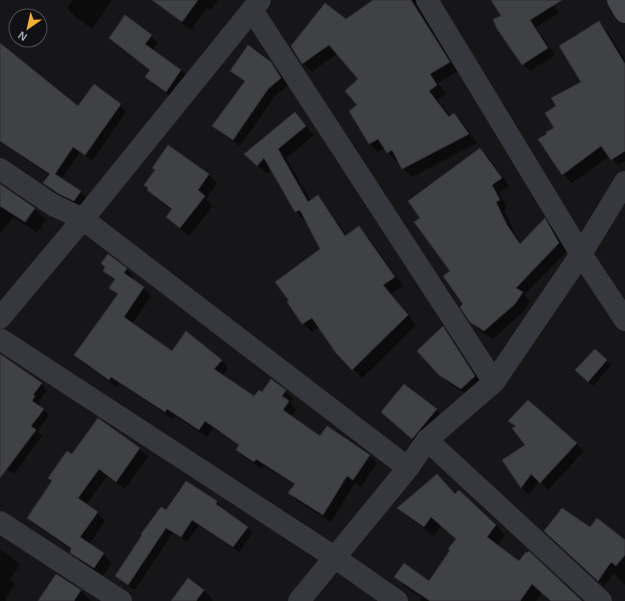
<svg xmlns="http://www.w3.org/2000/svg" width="625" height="601" viewBox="0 0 625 601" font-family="Helvetica,sans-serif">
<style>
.shadow{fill:#0007}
.building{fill:#404145;stroke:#303034}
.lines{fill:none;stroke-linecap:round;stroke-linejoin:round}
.street{stroke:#37383d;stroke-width:22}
.secondary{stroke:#45474d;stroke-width:22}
</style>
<rect width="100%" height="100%" fill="#161618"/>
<!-- shadow -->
<g class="shadow">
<path d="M73 0H112L92 29 77 18 67 8Z"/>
<path d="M164 0H218L210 11 207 8 191 30 169 13 160 5Z"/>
<path d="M372 0H415L423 10 421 12 458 71 438 83 446 94 437 100 451 117 454 115 463 123 477 143 412 177 403 168 399 160 396 161 385 148 378 152 370 144 350 111 358 105 360 79 338 53 312 72 303 63 346 20 373 1Z"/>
<path d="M492 0H551L559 13 536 27 555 55 530 71 523 64 498 28 502 16Z"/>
<path d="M125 17 151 36 158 43 152 51 181 70 188 77 173 98 153 84 147 77 151 71 117 45 110 38Z"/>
<path d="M599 23 608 32 625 60V161L618 165 610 156 572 183 563 174 556 129 557 106 583 82Z"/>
<path d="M0 44 78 107 120 105 126 112 92 161 80 152 61 180 80 192 87 198 81 207 67 200 51 190 45 183 50 176 0 141Z"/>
<path d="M270 63 278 70 288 85 275 96 240 146 221 133 214 126 245 82 232 71Z"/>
<path d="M295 113 314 135 286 158 311 201 317 197 326 206 347 236 359 228 368 237 403 286 391 294 416 325 362 378 336 352 319 327 312 332 303 323 321 249 306 220 305 221 296 212 271 169 267 174 254 163Z"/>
<path d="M480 149 488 157 509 186 499 193 507 208 504 210 515 234 522 244 545 220 552 227 567 251 524 295 530 301 523 312 493 339 479 330 470 321 451 272 421 218Z"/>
<path d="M156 171 208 174 217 183 206 199 213 206 189 236 167 217 172 210 157 199 148 190Z"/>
<path d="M0 186 34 208 46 220 37 233 13 217 0 234Z"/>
<path d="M108 255 126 269 134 277 132 280 144 288 151 296 132 324 172 353 221 360 228 368 222 376 254 398 263 393 285 391 293 399 290 403 296 409 291 417 321 438 369 456 377 463 361 487 355 483 331 522 297 501 289 493 295 485 264 466 262 469 245 458 237 450 239 446 213 428 207 437 175 416 173 419 119 383 117 387 83 362 76 355 119 296 110 287 115 281 104 271Z"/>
<path d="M443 328 451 336 483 385 467 395 449 383 440 374Z"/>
<path d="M595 350 611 365 593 386 581 375Z"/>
<path d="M0 355 41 383 47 390 39 402 41 403 39 406 49 415 37 432 42 436 14 474 0 464Z"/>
<path d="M404 385 437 410 445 419 421 447 391 420Z"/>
<path d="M528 401 584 451 548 490 539 481 529 495 521 487 526 445 516 427 510 421Z"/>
<path d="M98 419 140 449 148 457 125 489 107 476 86 505 97 513 105 521 89 544 104 555 112 563 103 576 79 560 71 552V550L36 525 28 517 53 482 49 478 72 455Z"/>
<path d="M186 482 217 502 222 508V509L247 527 253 533 239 552 199 525 187 542 173 533 135 590 122 582 116 576 166 512Z"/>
<path d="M456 495 496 525 505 535 497 546 520 563 581 601H551L542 593 536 601H420L422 598 405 587 396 577 429 583 451 550 456 539 441 526 434 536 408 517 398 508Z"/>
<path d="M590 528 625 541V585L614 573 604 586 552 538Z"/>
<path d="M0 549 11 557 20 565 10 579 15 584 5 600 7 601H0Z"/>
<path d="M57 575 81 591 91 601H39Z"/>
<path d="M203 590 213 600 212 601H172Z"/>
</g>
<!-- building -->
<g class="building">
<path d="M152 0H198L182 22Z"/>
<path d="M373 0H411L450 62 430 74 437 85 429 91 449 117 454 113 469 134 402 169 392 150 387 153 378 139 369 144 349 111 357 105 345 91 358 79 329 45 302 64 291 46 325 3 346 19Z"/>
<path d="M491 0H562L530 20 548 48 522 65 497 29 493 19 501 16Z"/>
<path d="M125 15 152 35 145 44 181 70 166 92 145 77 150 70 109 38Z"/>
<path d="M599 21 625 64V151L611 160 601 146 562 175 538 139 547 134 546 132 554 128 545 113 556 106 551 98 581 82 559 46Z"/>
<path d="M0 43 78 106 94 84 121 104 85 155 73 147 55 174 81 191 74 201 59 194 43 183 50 174 0 141Z"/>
<path d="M248 45 271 62 281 78 268 89 233 140 212 126 245 81 230 71Z"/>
<path d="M295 112 306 126 278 149 308 202 318 195 345 236 359 226 395 277 383 285 408 315 352 370 336 353 312 318 302 324 287 302 289 301 275 282 320 249 300 210 295 212 264 158 257 166 244 154Z"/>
<path d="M168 145 209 174 198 190 205 196 180 228 166 217 172 209 147 190 148 188 144 185 155 170 152 168Z"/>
<path d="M480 148 502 178 492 185 500 200 496 202 507 225 520 244 545 218 559 243 516 288 523 292 515 304 484 331 470 322 461 309 460 307 463 304 443 276 450 271 414 222 420 218 408 201Z"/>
<path d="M0 184 35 208 25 222 0 206Z"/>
<path d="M108 254 127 268 124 273 144 287 124 317 172 351 186 331 222 360 214 369 254 396 259 390 262 392 271 379 286 390 282 396 289 401 283 410 320 436 327 426 370 455 353 480 347 476 323 515 288 493 295 484 256 459 254 462 236 450 239 445 205 421 199 430 167 409 165 412 111 377 109 380 74 355 118 294 109 288 115 279 103 271 105 267 101 263Z"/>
<path d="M443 326 475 376 461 389 439 375 417 351Z"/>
<path d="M595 349 607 360 588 382 575 370Z"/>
<path d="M0 354 42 383 33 395 35 396 32 401 44 409 31 426 36 430 0 478Z"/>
<path d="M404 384 437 409 412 439 381 412Z"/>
<path d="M528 400 577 443 540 483 531 474 521 488 502 460 525 445 512 428 516 426 508 421Z"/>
<path d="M98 418 140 448 116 482 99 469 78 498 98 512 80 537 104 553 94 568 70 553 71 548 27 518 52 481 48 478 67 451 72 454Z"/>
<path d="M437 474 455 494 459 490 496 525 487 537 519 561 526 552 527 553 529 551 582 601H551L532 584 520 601H430L394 577 404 563 429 581 450 550 448 549 456 539 431 517 424 527 397 508Z"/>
<path d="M186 481 217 501 216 504 248 527 233 547 192 520 181 537 166 528 128 585 115 576 142 535 141 534 161 507 166 510Z"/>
<path d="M562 508 590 527 597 518 625 540V555L616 566 611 562 598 581 544 531Z"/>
<path d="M56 574 81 590 74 601H38Z"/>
<path d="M188 578 204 590 196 601H171Z"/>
</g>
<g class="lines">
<!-- street -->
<g class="street">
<path d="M427 0 581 254 625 320"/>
<path d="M252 10 494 382"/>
<path d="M0 169 53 205 83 219 408 468"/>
<path d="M0 318 83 219 260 0"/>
<path d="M0 339 334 557 397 601"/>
<path d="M427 440 601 601"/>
<path d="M0 522 121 601"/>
<path d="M299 601 408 468 427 440 494 382 581 254 625 182"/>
</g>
<!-- secondary -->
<path class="secondary" d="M618 0 625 12"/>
</g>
<!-- north arrow -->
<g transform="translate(28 28) rotate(214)"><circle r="19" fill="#111113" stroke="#4d4f55"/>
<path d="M0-3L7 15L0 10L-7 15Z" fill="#f2b134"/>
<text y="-6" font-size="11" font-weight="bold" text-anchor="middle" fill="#a8adb8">N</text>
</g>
</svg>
